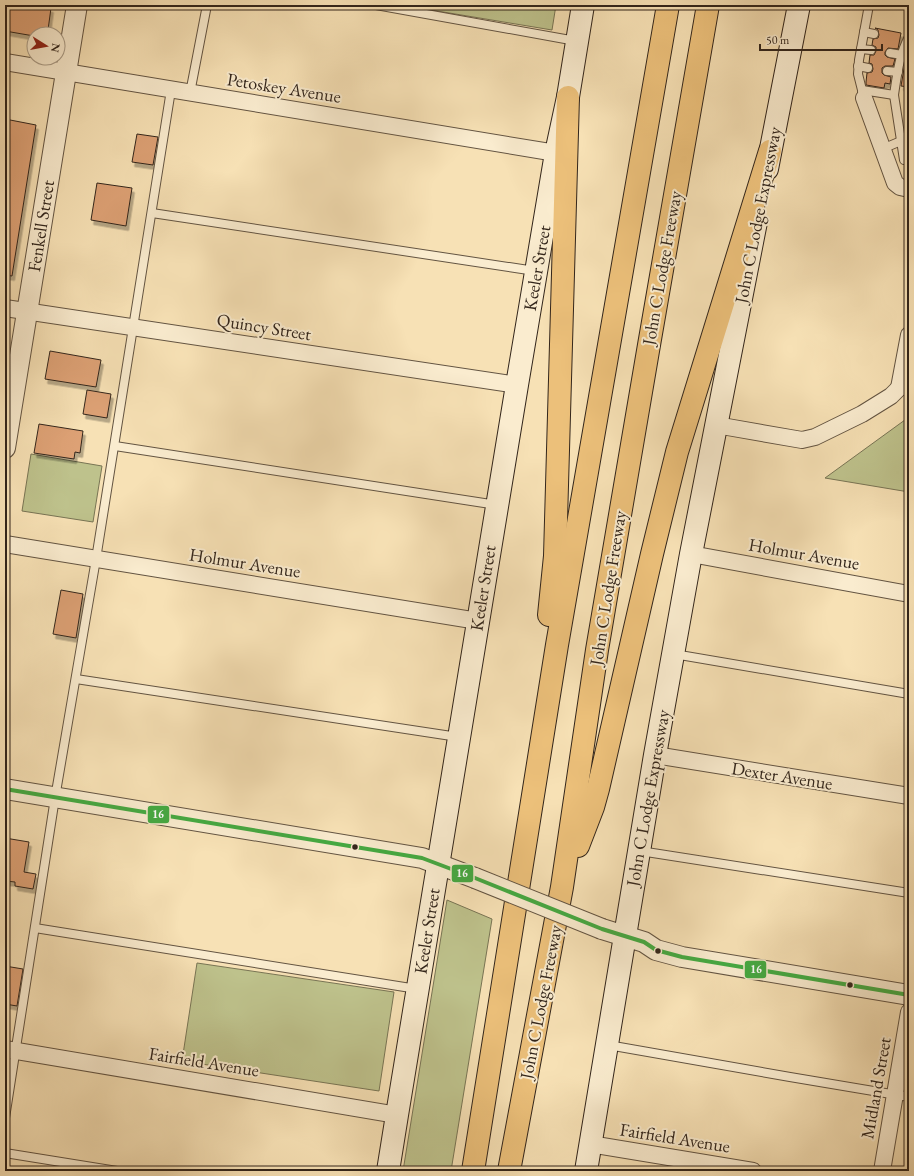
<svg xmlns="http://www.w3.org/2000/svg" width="914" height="1176" viewBox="0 0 914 1176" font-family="'EB Garamond',serif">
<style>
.green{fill:#bec28c;stroke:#787454}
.building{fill:#dda175;stroke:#32251b;filter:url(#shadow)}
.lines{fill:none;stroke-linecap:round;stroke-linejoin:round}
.service-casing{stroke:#635442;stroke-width:10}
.minor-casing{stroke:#635442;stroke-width:18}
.tertiary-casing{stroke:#635442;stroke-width:22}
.secondary-casing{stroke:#32251b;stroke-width:24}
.motorway-casing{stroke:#32251b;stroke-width:24}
.service{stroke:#faeccf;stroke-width:8}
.minor{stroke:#faeccf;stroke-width:16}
.tertiary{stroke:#faeccf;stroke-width:20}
.secondary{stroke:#faeccf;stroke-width:22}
.motorway{stroke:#ecc07a;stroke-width:22}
.tertiary-bridge-casing{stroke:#635442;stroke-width:22;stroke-linecap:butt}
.tertiary-bridge{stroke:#faeccf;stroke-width:20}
.bus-1-casing{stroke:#faeccf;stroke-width:7}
.bus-1{stroke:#44aa42;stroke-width:4}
.bus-dot{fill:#32251b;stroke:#faeccf;stroke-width:1.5}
.labels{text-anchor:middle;stroke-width:4;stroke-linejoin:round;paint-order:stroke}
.street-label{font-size:18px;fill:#32251b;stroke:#faeccf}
.line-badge{stroke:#faeccf;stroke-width:1.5}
.badge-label{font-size:11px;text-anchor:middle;font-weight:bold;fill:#fff}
</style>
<defs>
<filter id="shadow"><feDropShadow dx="2.5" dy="4.5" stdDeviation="0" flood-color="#0004"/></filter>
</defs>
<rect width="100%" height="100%" fill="#f7e1b5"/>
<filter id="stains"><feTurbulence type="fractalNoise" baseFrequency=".005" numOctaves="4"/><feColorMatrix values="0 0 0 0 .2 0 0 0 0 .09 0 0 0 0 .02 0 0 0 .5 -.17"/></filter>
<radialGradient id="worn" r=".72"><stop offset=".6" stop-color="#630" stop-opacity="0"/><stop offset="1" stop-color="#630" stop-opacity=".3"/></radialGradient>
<!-- green -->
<g class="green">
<path d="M401 5H556L552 30Z"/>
<path d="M909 417V492L825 478Z"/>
<path d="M31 454 102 466 93 522 22 511Z"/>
<path d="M447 900 492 919 451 1171H403Z"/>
<path d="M197 963 394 992 379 1091 182 1061Z"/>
</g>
<!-- building -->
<g class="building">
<path d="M5 5H30L51 8 48 30 42 34H34V36L5 31Z"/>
<path d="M875 28 901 33 898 49 888 48 885 52V55L887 57 895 59 893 66H885L882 68V73L884 75 891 77 890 84 885 83 884 88 866 85V82L867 73 872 72 873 69 872 64 869 63 870 55H874L876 51V47L872 45 873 39 878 38 879 35 878 30Z"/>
<path d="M909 60V87L901 86 905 63Z"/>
<path d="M5 119 36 125 12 276 5 275Z"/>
<path d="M137 134 158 137 153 165 132 162Z"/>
<path d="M97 183 132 188 126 226 91 220Z"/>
<path d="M50 351 101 360 96 387 45 379Z"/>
<path d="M87 390 111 394 107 418 83 414Z"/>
<path d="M39 424 83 431 80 453 75 452 74 459 34 453Z"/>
<path d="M61 590 83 594 76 638 53 634Z"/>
<path d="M5 838 29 842 24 872 36 874 33 889 15 886V882L5 881Z"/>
<path d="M5 966 23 969 17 1006 5 1004Z"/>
</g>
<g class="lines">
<defs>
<g id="service">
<path d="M376 5 576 41"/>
<path d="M864 32 874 34"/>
<path d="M861 49 871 50"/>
<path d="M890 53 902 55"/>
<path d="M858 66 868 68"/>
<path d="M887 71 898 72"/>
<path d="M862 90 894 95C897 75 899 55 909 37"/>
<path d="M190 93 207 5"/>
<path d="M894 95 904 160"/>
<path d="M864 98 858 74 859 60 869 5"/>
<path d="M882 149 901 141"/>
<path d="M152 213 535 271"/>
<path d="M115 446 497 505"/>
<path d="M674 654 909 694"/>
<path d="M76 679 458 737"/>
<path d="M640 851 909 893"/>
<path d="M35 928 417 989"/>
<path d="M608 1045 790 1077 909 1097"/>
<path d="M5 1118 55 798 96 559 171 90"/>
<path d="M5 1153 117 1171"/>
</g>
<g id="minor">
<path d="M5 62 556 153"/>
<path d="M864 98 895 183 900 187 909 189"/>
<path d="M5 308 517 385"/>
<path d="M899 388 909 335"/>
<path d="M716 425 802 440 815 437 862 414 891 396 899 388"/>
<path d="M5 544 478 621"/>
<path d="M691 554 909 594"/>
<path d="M655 755 909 796"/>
<path d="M5 1049 397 1115"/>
<path d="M590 1144 753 1171"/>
<path d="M882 1171 909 1012"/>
</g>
<g id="tertiary">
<path d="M5 448 77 5"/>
<path d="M5 789 422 858 475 878"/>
<path d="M602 929 644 942 656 950 682 957 909 995"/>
</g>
<g id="secondary">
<path d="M767 169 799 5"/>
<path d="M388 1171 397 1115 517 385 556 153 568 97 583 5"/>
<path d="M586 1171 655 755 691 554 756 222"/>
</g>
<g id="motorway">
<path d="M549 615 555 556 568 97"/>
<path d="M578 846 593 807 598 789 652 554 677 452 770 151"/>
<path d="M473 1171 557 645 668 5"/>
<path d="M509 1171 562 887 597 650 649 345 708 5"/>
</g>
</defs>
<!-- service casing -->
<use href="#service" class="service-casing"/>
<!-- minor casing -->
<use href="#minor" class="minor-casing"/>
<!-- tertiary casing -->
<use href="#tertiary" class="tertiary-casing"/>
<!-- secondary casing -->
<use href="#secondary" class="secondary-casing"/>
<!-- motorway casing -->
<use href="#motorway" class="motorway-casing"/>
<!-- service -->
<use href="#service" class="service"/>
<!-- minor -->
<use href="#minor" class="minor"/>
<!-- tertiary -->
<use href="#tertiary" class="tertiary"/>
<!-- secondary -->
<use href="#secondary" class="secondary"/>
<!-- motorway -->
<use href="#motorway" class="motorway"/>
<defs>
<path id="tertiary-bridge" d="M475 878 602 929"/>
</defs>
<!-- tertiary-bridge casing -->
<use href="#tertiary-bridge" class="tertiary-bridge-casing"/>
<!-- tertiary-bridge -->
<use href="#tertiary-bridge" class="tertiary-bridge"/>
<defs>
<path id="bus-1" d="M5 789 422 858 475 878 602 929 644 942 656 950 682 957 909 995"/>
</defs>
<!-- bus-1 casing -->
<use href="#bus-1" class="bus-1-casing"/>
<!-- bus-1 -->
<use href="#bus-1" class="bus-1"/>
</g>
<!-- markers -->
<g class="bus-dot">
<circle cx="355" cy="847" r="3.5"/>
<circle cx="658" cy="951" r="3.5"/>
<circle cx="850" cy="985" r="3.5"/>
</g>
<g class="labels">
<!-- street labels -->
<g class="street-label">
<text transform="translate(284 88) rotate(9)" y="6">Petoskey Avenue</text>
<text transform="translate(758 215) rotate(-79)" y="6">John C Lodge Expressway</text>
<text transform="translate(41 226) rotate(-81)" y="6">Fenkell Street</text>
<text transform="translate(537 268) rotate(-80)" y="6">Keeler Street</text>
<text transform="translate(662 268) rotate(-80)" y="6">John C Lodge Freeway</text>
<text transform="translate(264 327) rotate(9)" y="6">Quincy Street</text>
<text transform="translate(804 554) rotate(10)" y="6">Holmur Avenue</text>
<text transform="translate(245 563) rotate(9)" y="6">Holmur Avenue</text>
<text transform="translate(483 588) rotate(-81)" y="6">Keeler Street</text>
<text transform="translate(608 588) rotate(-81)" y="6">John C Lodge Freeway</text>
<text transform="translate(782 776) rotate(9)" y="6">Dexter Avenue</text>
<text transform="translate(648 798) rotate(-80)" y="6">John C Lodge Expressway</text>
<text transform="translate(427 931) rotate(-81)" y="6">Keeler Street</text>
<text transform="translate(541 1002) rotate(-79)" y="6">John C Lodge Freeway</text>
<text transform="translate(204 1062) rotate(9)" y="6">Fairfield Avenue</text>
<text transform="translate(876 1088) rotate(-80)" y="6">Midland Street</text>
<text transform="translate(675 1138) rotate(9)" y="6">Fairfield Avenue</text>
</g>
</g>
<g class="line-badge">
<rect x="147" y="805" width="23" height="19" rx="4" fill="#44aa42"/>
<rect x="451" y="864" width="23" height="19" rx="4" fill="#44aa42"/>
<rect x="744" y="960" width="23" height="19" rx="4" fill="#44aa42"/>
</g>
<g class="badge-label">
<text x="158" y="818">16</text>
<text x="462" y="877">16</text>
<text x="756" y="973">16</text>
</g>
<!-- margin -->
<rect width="914" height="1176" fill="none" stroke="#f7e1b5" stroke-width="20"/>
<rect x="6" y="6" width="902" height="1164" fill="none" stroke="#32251b" stroke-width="2"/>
<rect x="10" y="10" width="894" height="1156" fill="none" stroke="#32251b"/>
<!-- north arrow -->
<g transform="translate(46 46) rotate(101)"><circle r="19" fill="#faeccf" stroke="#aa9c87"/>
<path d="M0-3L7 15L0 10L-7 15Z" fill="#8f2418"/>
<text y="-6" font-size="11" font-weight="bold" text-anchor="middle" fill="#32251b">N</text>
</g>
<!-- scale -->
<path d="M760 44v6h122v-6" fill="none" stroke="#32251b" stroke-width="2"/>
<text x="766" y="44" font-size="12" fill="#32251b" stroke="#faeccf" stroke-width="3" paint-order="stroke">50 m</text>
<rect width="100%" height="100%" filter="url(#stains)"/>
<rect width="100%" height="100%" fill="url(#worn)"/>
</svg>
